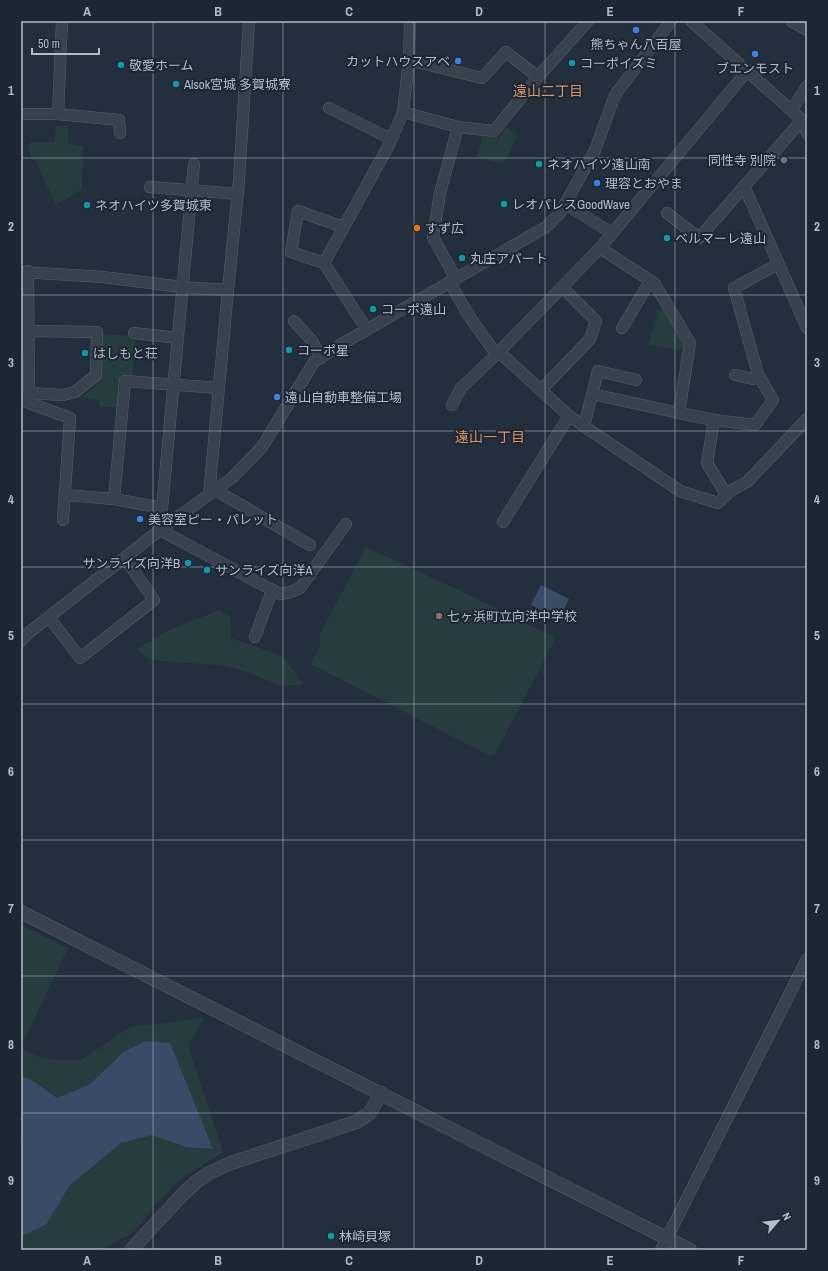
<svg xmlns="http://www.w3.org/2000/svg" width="828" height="1271" viewBox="0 0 828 1271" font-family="'Archivo Narrow','Noto Sans JP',sans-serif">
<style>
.green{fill:#263c3f}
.water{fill:#394c67}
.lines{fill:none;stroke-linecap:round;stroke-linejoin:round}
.minor-casing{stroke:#565f6c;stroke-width:12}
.tertiary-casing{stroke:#565f6c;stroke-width:14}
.minor{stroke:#38414e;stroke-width:11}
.tertiary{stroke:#38414e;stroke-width:13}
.grid{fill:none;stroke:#b4bcc9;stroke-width:1;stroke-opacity:0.55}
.shop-dot{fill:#3f7fe0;stroke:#1d2633;stroke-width:1.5}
.culture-dot{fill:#0f9aa8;stroke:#1d2633;stroke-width:1.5}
.worship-dot{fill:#6b7280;stroke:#1d2633;stroke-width:1.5}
.food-dot{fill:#e8710a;stroke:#1d2633;stroke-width:1.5}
.education-dot{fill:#8d6e63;stroke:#1d2633;stroke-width:1.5}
.labels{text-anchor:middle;stroke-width:4;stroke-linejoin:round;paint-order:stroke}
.poi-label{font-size:13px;fill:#b4bcc9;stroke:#1d2633;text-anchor:start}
.neighbourhood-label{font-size:14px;fill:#d59563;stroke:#1d2633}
.neatline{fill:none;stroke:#b4bcc9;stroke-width:1.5}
.grid-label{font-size:13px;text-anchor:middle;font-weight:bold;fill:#b4bcc9}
</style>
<rect width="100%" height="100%" fill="#242f3e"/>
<!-- green -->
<g class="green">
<path d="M55 126H68V143L83 146 82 189 56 205 35 160 31 158 29 148 30 142H55Z"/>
<path d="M506 127 518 135 504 163 477 158 483 136 499 139Z"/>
<path d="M659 310 664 311 684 345 681 350 648 345Z"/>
<path d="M99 334 136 336 132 376H125L121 407H100L99 400 82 397 95 387Z"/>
<path d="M366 547 467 594 556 638 495 754 488 755 311 664 320 646V634Z"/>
<path d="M219 610 231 617V638L282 656 303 684 281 686 244 671 227 666 150 660 137 649 167 631Z"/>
<path d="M21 925 68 948 21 1047Z"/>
<path d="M204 1018 188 1045 223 1152 175 1183 133 1233 100 1250H21V1048L43 1059 81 1060 130 1027Z"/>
</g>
<!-- water -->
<g class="water">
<path d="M541 585 569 599 559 619 531 605Z"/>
<path d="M145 1041 170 1043 213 1149 186 1147 152 1135 121 1143 69 1186 46 1225 21 1236V1146L23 1138 21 1131V1076L33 1081 57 1098 89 1085 124 1052Z"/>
</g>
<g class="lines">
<defs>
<g id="minor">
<path d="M791 21 807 30"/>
<path d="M409 60 482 78 506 52 538 77"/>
<path d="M329 108 385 136H393"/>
<path d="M792 110 807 86"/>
<path d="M403 112 458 127 440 193 433 237 456 279"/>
<path d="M21 114H58L62 21"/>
<path d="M58 114 119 120 120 133"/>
<path d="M802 120 807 133"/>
<path d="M458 127 494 131 538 77 588 21"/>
<path d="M194 164 160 530 280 594 291 592 300 588 346 524"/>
<path d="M744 186 807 328"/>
<path d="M150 187 238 194"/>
<path d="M565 204 612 233"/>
<path d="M667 213 699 238 802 120 691 21"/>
<path d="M600 248 654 283 690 343 679 413 714 420 707 463 726 494"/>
<path d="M324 263 291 252 298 211 343 227"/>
<path d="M21 272 103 277 182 287 228 290 239 180 249 21"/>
<path d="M450 283 469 316 496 354"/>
<path d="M294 321 312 341 321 358"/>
<path d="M622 328 650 281"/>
<path d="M367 330 324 263 390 143 403 112 409 60 410 21"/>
<path d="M28 331 97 332 96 375 75 392 63 395 29 393"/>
<path d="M134 333 178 338"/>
<path d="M499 352 569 416 680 491 718 503 730 491 747 482 807 419"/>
<path d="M735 375 753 379 758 374"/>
<path d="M541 390 590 339 596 321 562 287"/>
<path d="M592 394 679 413"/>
<path d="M25 396 29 393 28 271"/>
<path d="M21 400 70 418 63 520"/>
<path d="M452 405 461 388 499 352 600 248 748 70"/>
<path d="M714 420 755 425 773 400 758 374 734 288 778 264"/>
<path d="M584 426 598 371 636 380"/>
<path d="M215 490 310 545"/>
<path d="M65 495 114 499 125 381 219 388"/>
<path d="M209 495 228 290"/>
<path d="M114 499 162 508"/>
<path d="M503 522 569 416"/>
<path d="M49 617 80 658 154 600 125 558"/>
<path d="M255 637 272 590"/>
<path d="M21 641 27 634 160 530 232 478 262 447 314 362 340 345 546 227 560 213 595 150 615 95 671 21"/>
<path d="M661 1250 807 959"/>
</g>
<g id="tertiary">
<path d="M21 912 690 1250"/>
<path d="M131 1250 183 1194 196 1182 209 1173 231 1163 356 1122 370 1113 381 1093"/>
</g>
</defs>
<!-- minor casing -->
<use href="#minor" class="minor-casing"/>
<!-- tertiary casing -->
<use href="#tertiary" class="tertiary-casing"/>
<!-- minor -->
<use href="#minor" class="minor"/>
<!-- tertiary -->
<use href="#tertiary" class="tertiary"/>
</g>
<!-- grid -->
<path class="grid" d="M153 21V1250M283 21V1250M414 21V1250M545 21V1250M675 21V1250M21 158H807M21 295H807M21 431H807M21 567H807M21 704H807M21 840H807M21 976H807M21 1113H807"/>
<!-- markers -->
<g class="shop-dot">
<circle cx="636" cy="30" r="4"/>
<circle cx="755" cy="54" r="4"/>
<circle cx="458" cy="61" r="4"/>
<circle cx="597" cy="183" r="4"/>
<circle cx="277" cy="397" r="4"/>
<circle cx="140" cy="519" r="4"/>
</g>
<g class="culture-dot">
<circle cx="572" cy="63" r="4"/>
<circle cx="121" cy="65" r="4"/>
<circle cx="176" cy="84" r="4"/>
<circle cx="539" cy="164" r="4"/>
<circle cx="504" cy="204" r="4"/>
<circle cx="87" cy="205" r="4"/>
<circle cx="667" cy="238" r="4"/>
<circle cx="462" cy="258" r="4"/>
<circle cx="373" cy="309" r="4"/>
<circle cx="289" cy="350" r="4"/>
<circle cx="85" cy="353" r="4"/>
<circle cx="188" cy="563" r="4"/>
<circle cx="207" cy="570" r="4"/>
<circle cx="331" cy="1236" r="4"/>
</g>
<circle class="worship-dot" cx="784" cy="160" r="4"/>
<circle class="food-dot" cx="417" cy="228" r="4"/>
<circle class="education-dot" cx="439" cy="616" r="4"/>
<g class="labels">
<!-- poi labels -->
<g class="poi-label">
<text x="636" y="49" text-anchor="middle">熊ちゃん八百屋</text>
<text x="450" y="66" text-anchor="end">カットハウスアベ</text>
<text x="580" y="68">コーポイズミ</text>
<text x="129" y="70">敬愛ホーム</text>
<text x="755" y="73" text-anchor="middle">ブエンモスト</text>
<text x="184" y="89">Alsok宮城 多賀城寮</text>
<text x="776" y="165" text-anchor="end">同性寺 別院</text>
<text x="547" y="169">ネオハイツ遠山南</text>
<text x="605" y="188">理容とおやま</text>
<text x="512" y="209">レオパレスGoodWave</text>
<text x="95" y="210">ネオハイツ多賀城東</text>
<text x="425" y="233">すず広</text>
<text x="675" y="243">ベルマーレ遠山</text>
<text x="470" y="263">丸庄アパート</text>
<text x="381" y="314">コーポ遠山</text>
<text x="297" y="355">コーポ星</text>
<text x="93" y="358">はしもと荘</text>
<text x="285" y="402">遠山自動車整備工場</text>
<text x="148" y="524">美容室ピー・パレット</text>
<text x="180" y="568" text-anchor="end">サンライズ向洋B</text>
<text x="215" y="575">サンライズ向洋A</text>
<text x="447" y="621">七ヶ浜町立向洋中学校</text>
<text x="339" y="1241">林崎貝塚</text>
</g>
<!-- neighbourhood labels -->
<g class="neighbourhood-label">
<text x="548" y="96">遠山二丁目</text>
<text x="490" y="442">遠山一丁目</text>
</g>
</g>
<!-- border -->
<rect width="828" height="1271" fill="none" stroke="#1d2633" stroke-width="44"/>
<!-- north arrow -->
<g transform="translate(778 1221) rotate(62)" stroke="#1d2633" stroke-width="3" paint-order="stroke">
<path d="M0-3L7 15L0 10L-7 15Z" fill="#b4bcc9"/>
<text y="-6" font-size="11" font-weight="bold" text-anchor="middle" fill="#b4bcc9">N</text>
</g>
<!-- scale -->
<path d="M32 48v6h67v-6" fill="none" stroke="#b4bcc9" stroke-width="2"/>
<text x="38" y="48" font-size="12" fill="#b4bcc9" stroke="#1d2633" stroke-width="3" paint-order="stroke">50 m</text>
<rect x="22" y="22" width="784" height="1227" class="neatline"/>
<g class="grid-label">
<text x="87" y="16">A</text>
<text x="218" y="16">B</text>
<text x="349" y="16">C</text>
<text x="479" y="16">D</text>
<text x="610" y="16">E</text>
<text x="741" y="16">F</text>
<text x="11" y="95">1</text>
<text x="817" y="95">1</text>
<text x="11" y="231">2</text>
<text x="817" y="231">2</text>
<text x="11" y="367">3</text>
<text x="817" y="367">3</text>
<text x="11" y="504">4</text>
<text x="817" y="504">4</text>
<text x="11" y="640">5</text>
<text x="817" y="640">5</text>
<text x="11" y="776">6</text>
<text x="817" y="776">6</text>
<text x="11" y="913">7</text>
<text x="817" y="913">7</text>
<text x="11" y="1049">8</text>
<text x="817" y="1049">8</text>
<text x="11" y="1185">9</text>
<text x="817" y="1185">9</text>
<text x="87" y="1265">A</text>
<text x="218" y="1265">B</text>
<text x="349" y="1265">C</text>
<text x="479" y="1265">D</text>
<text x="610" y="1265">E</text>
<text x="741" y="1265">F</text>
</g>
</svg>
